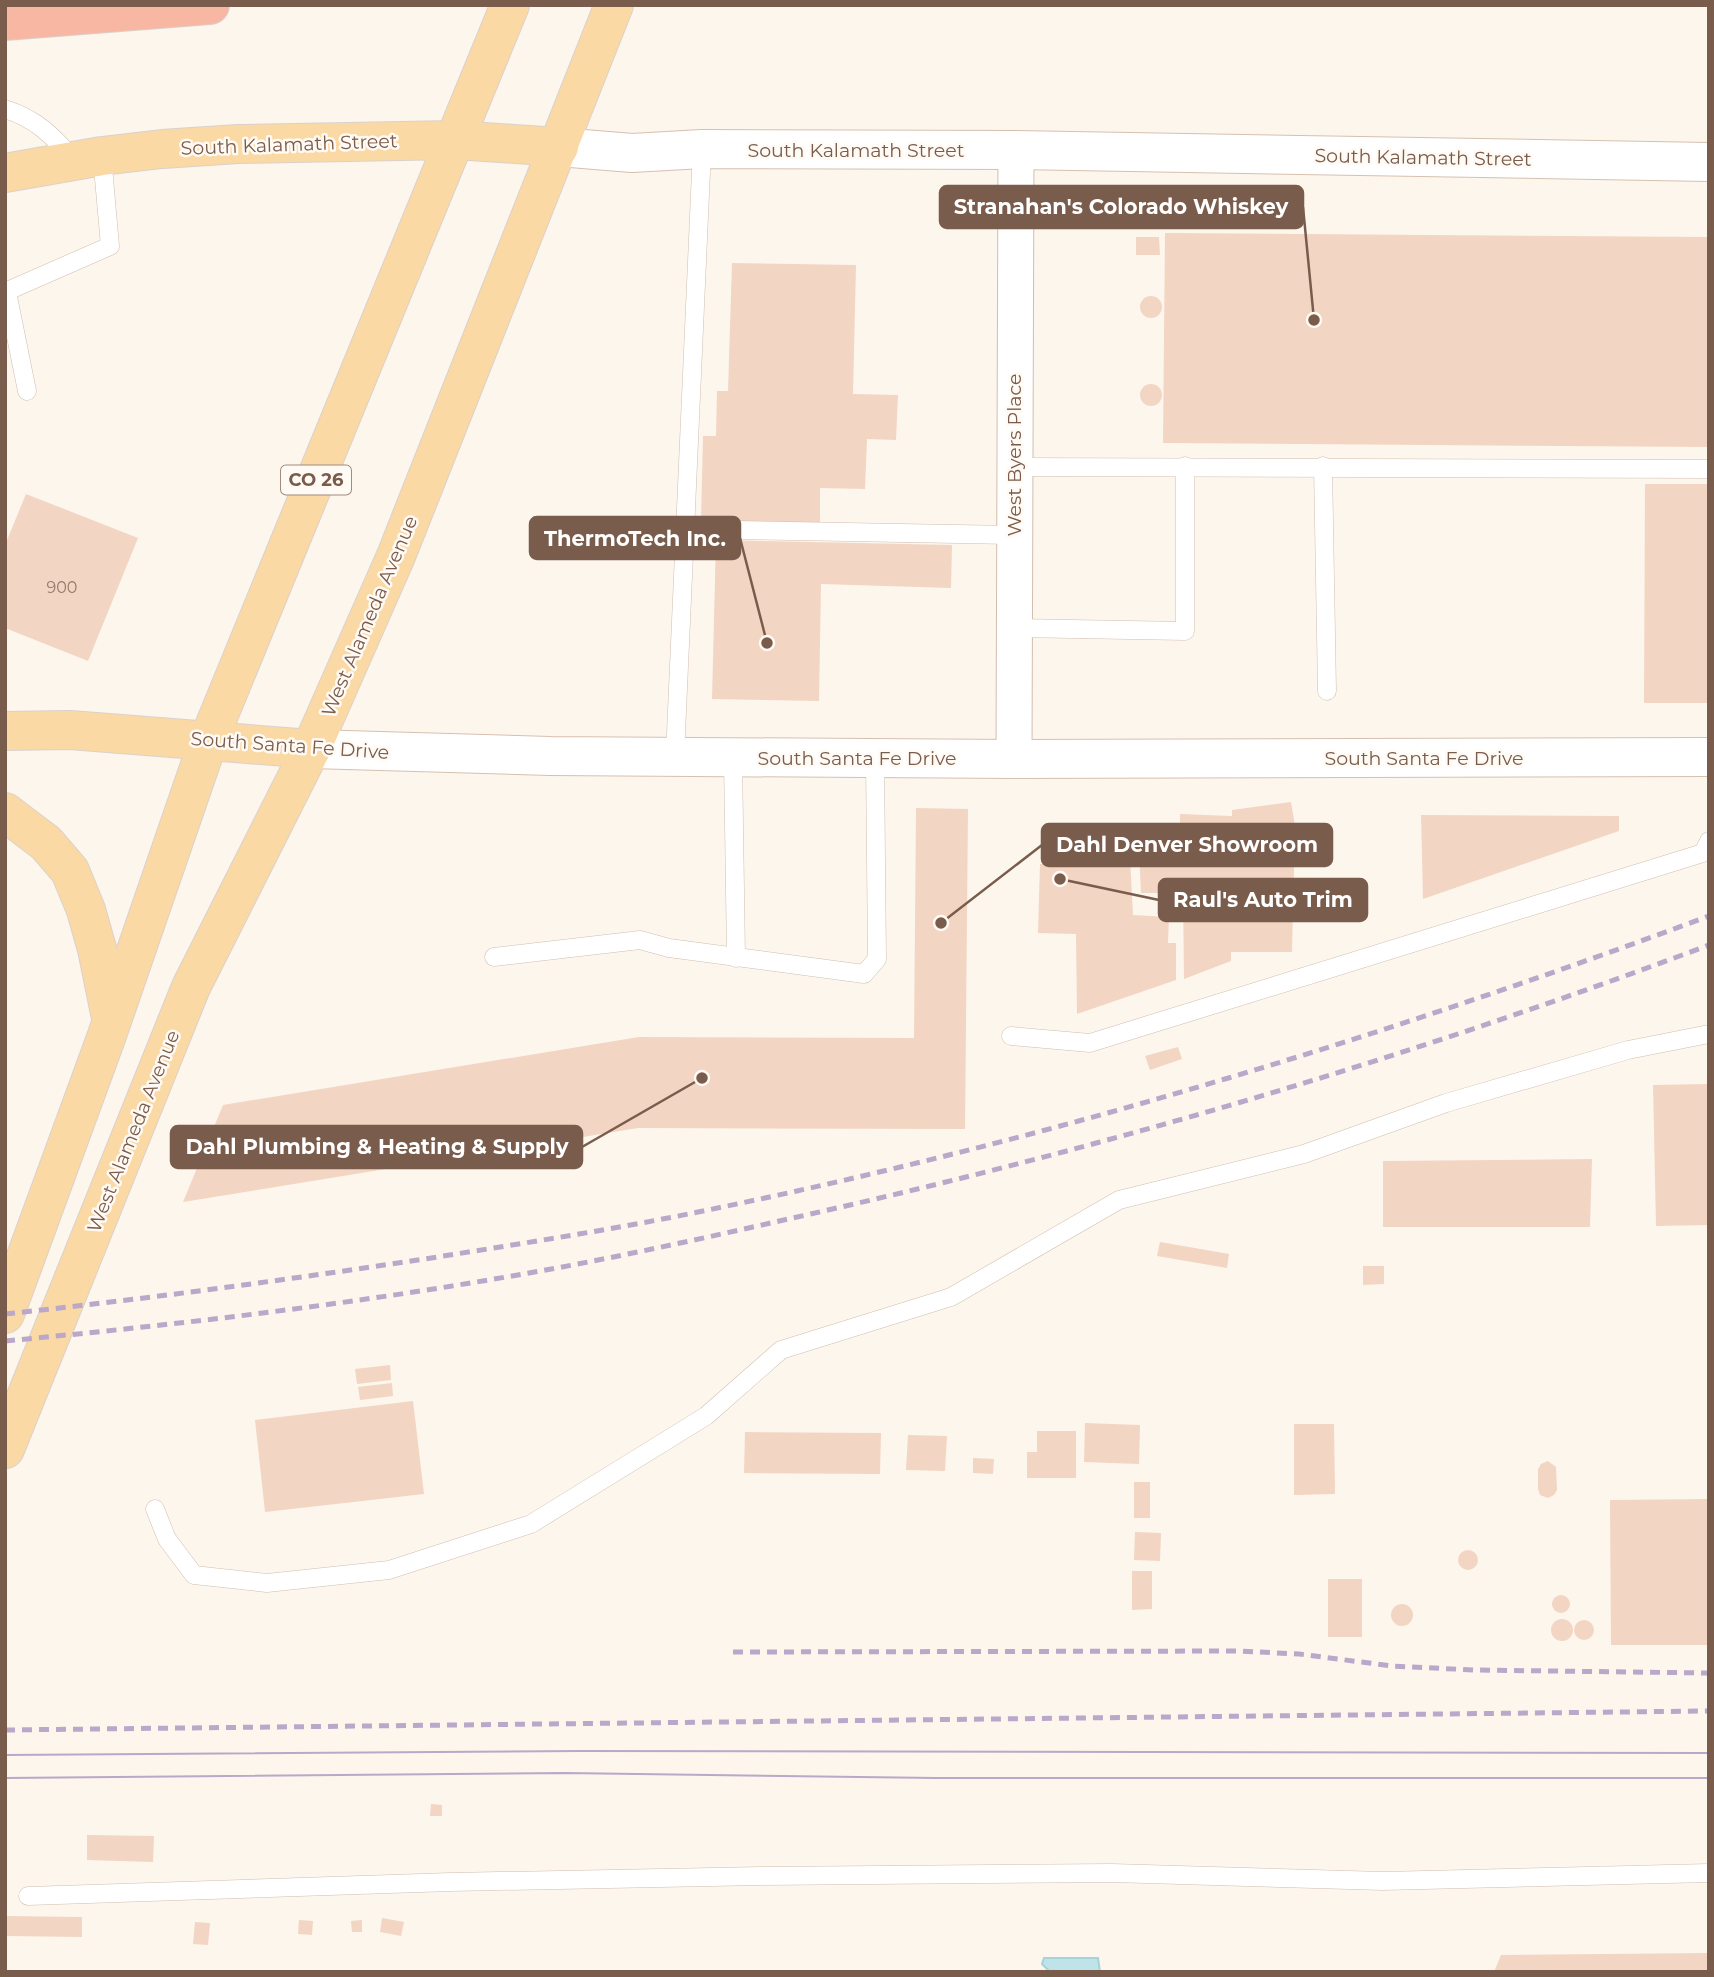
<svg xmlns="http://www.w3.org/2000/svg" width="1714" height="1977" viewBox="0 0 1714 1977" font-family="Montserrat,sans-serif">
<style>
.water{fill:#bfe3e8;stroke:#a5d3da;stroke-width:2}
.building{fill:#f3d5c3}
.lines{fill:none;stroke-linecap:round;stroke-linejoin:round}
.lane-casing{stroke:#d1beb0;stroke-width:19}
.street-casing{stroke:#d1beb0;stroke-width:37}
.secondary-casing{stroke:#d6c0b0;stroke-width:40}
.primary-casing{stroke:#dad1cd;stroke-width:40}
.highway-casing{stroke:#dad1cd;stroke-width:40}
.lane{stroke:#fff;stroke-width:18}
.street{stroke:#fff;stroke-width:35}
.secondary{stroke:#fff;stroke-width:38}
.primary{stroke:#fbd9a5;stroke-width:38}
.highway{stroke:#f7b7a3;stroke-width:38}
.tram{stroke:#b9a8c9;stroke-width:2}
.rail{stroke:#b9a8c9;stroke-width:5;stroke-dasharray:10 7;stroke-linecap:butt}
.labels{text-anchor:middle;stroke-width:5;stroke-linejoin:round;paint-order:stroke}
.number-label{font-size:16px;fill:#987a6a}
.shield{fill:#fffaf3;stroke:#a28b7f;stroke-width:2}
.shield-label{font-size:18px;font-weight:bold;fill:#7a5c4d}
.street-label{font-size:19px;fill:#7a5c4d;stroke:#fffaf3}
.leader{fill:none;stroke:#7a5c4d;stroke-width:2.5}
.callout-dot{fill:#7a5c4d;stroke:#fffaf3;stroke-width:2.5}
.callout{fill:#7a5c4d;stroke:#7a5c4d;stroke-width:2.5}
.callout-label{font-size:21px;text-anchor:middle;font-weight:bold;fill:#fff}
</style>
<rect width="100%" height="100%" fill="#fdf6ec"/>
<!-- water -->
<path class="water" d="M1044 1958H1098L1100 1972H1050L1042 1964Z"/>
<!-- building -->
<g class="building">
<path d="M1165 233 1709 237V447L1163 443Z"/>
<path d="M1136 237H1159L1160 255H1136Z"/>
<path d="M732 263 856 265 853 394 898 395 896 440 867 439 865 489 820 488V523L701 520 703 436H716L717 391H728Z"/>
<circle cx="1151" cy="307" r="11"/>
<circle cx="1151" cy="395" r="11"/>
<path d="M1645 484H1709V703H1644Z"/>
<path d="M26 494 138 538 88 661 5 628V545Z"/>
<path d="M716 540 952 545 951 588 821 584 819 701 712 699Z"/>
<path d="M1291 802 1295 826 1292 952H1231V961L1184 979 1183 893H1141L1138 831 1180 830V814L1232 816V810Z"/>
<path d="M916 808 968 809 965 1129 638 1128 183 1202 223 1105 639 1037 914 1038Z"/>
<path d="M1421 815 1619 816V831L1423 899Z"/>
<path d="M1112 837H1129L1133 915 1169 917 1168 943H1176V980L1077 1014 1076 934 1038 933 1040 864H1101Z"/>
<path d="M1178 1047 1182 1059 1150 1070 1145 1056Z"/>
<path d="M1709 1084V1225L1656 1226 1653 1085Z"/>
<path d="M1592 1159 1590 1227H1383V1161Z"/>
<path d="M1160 1242 1229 1254 1227 1268 1157 1256Z"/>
<path d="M1363 1266H1384V1284L1363 1285Z"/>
<path d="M390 1365 391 1380 357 1384 355 1369Z"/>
<path d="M392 1383 393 1396 360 1400 358 1387Z"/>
<path d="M413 1401 424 1494 265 1512 255 1420Z"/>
<path d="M1085 1423 1140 1425 1139 1464 1084 1462Z"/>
<path d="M1294 1424H1334L1335 1494 1294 1495Z"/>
<path d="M1037 1431H1076V1478H1027V1452H1037Z"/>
<path d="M745 1432 881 1433 880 1474 744 1473Z"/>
<path d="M908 1435 947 1436 945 1471 906 1470Z"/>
<path d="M973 1458 994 1459 993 1474 973 1473Z"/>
<path d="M1548 1461 1556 1467 1557 1490 1554 1495 1548 1498 1540 1495 1538 1489V1469L1541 1464Z"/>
<rect x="1134" y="1482" width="16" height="36"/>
<path d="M1709 1499V1645H1611L1610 1500Z"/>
<path d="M1135 1532 1161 1533 1160 1561 1134 1560Z"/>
<circle cx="1468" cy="1560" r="10"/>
<path d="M1132 1571H1152V1609L1132 1610Z"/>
<rect x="1328" y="1579" width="34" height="58"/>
<circle cx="1561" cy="1604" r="9"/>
<circle cx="1402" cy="1615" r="11"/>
<circle cx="1562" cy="1630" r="11"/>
<circle cx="1584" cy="1630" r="10"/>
<path d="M431 1804 442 1805V1816H430Z"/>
<path d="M87 1835 154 1836 153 1862 87 1860Z"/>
<path d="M5 1916 82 1917V1937L5 1936Z"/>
<path d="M382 1918 404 1922 401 1936 380 1932Z"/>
<path d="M299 1920 313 1921 312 1935 298 1934Z"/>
<path d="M362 1920V1932H352L351 1921Z"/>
<path d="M195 1922 210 1923 208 1945 193 1944Z"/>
<path d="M1709 1953V1972H1494L1501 1955Z"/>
</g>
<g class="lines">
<defs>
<g id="lane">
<path d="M5 109C36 119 52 135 73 159"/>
<path d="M5 292 110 246 102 156"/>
<path d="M7 292 27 391"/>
<path d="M1323 466 1327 691"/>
<path d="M1014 467 1709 469"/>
<path d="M684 529 1013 535"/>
<path d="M1013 628 1185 631V466"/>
<path d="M675 756 702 149"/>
<path d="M733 757 736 958"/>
<path d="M494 957 640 940 669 948 864 974 877 959 875 758"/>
<path d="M1011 1036 1090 1043 1703 853 1709 841"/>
<path d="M155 1509 167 1539 194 1575 267 1583 389 1570 531 1524 706 1416 781 1350 951 1297 1119 1200 1304 1154 1446 1103 1628 1050 1709 1034"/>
<path d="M28 1896 451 1882 762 1876 1112 1873 1383 1881 1709 1873"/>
</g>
<path id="street" d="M1014 759 1016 150"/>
<g id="secondary">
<path d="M559 147 632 153 702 149 1016 150 1709 162"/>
<path d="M311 749 550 756 1014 759 1709 757"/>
</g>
<g id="primary">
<path d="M5 173 102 156 162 149 238 144 455 140 559 147"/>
<path d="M5 731 70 730 311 749"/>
<path d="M5 812 46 843 70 871 86 910 97 949 111 1018"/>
<path d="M5 1314 106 1038 209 739 510 5"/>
<path d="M5 1449 191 987 311 749 396 556 614 5"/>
</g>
<path id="highway" d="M5 21 210 5"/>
</defs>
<!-- lane casing -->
<use href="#lane" class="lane-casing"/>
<!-- street casing -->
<use href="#street" class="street-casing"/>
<!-- secondary casing -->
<use href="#secondary" class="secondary-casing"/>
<!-- primary casing -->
<use href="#primary" class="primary-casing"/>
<!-- highway casing -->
<use href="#highway" class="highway-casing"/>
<!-- lane -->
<use href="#lane" class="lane"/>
<!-- street -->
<use href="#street" class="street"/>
<!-- secondary -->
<use href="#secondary" class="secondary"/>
<!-- primary -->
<use href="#primary" class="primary"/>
<!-- highway -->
<use href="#highway" class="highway"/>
<!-- tram -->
<g class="tram">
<path d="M5 1755 580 1751 1709 1753"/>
<path d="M5 1778 565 1773 936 1778H1709"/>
</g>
<!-- rail -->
<g class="rail">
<path d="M5 1314C146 1299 285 1280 425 1259 518 1244 611 1230 703 1211 1046 1141 1381 1038 1709 916"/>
<path d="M5 1341C175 1325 345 1305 512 1276 611 1259 709 1237 806 1215 1113 1146 1414 1056 1709 945"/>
<path d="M733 1652 1239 1651 1299 1654 1392 1666 1474 1670 1709 1673"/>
<path d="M5 1730 1709 1711"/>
</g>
</g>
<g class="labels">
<!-- number labels -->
<g class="number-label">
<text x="62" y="593">900</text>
</g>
<!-- shield labels -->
<rect class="shield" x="281" y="465.5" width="70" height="29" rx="5"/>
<g class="shield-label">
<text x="316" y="486">CO 26</text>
</g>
<!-- street labels -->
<g class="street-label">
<text transform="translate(289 144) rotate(-2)" y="7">South Kalamath Street</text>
<text x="856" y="157">South Kalamath Street</text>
<text transform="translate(1423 157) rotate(1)" y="7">South Kalamath Street</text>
<text transform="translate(1014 455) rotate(-90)" y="7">West Byers Place</text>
<text transform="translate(369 616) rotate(-67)" y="7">West Alameda Avenue</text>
<text transform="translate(290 745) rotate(4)" y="7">South Santa Fe Drive</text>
<text x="857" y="765">South Santa Fe Drive</text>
<text x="1424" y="765">South Santa Fe Drive</text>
<text transform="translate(133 1131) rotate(-68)" y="7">West Alameda Avenue</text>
</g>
</g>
<!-- callouts -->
<path class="leader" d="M1314 320L1303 207M767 643L740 538M941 923L1042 845M1060 879L1159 900M702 1078L582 1147"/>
<g class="callout-dot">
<circle cx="1314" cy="320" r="7"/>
<circle cx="767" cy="643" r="7"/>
<circle cx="941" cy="923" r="7"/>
<circle cx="1060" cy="879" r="7"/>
<circle cx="702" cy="1078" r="7"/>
</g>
<g class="callout">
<rect x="940" y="186" width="363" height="42" rx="7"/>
<rect x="530" y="517" width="210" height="42" rx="7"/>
<rect x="1042" y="824" width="290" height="42" rx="7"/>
<rect x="1159" y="879" width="208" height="42" rx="7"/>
<rect x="171" y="1126" width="411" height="42" rx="7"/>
</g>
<g class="callout-label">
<text x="1121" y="214">Stranahan's Colorado Whiskey</text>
<text x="635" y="546">ThermoTech Inc.</text>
<text x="1187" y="852">Dahl Denver Showroom</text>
<text x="1263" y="907">Raul's Auto Trim</text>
<text x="377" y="1154">Dahl Plumbing &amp; Heating &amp; Supply</text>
</g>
<!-- border -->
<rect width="1714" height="1977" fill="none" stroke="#7a5c4d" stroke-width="14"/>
</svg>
